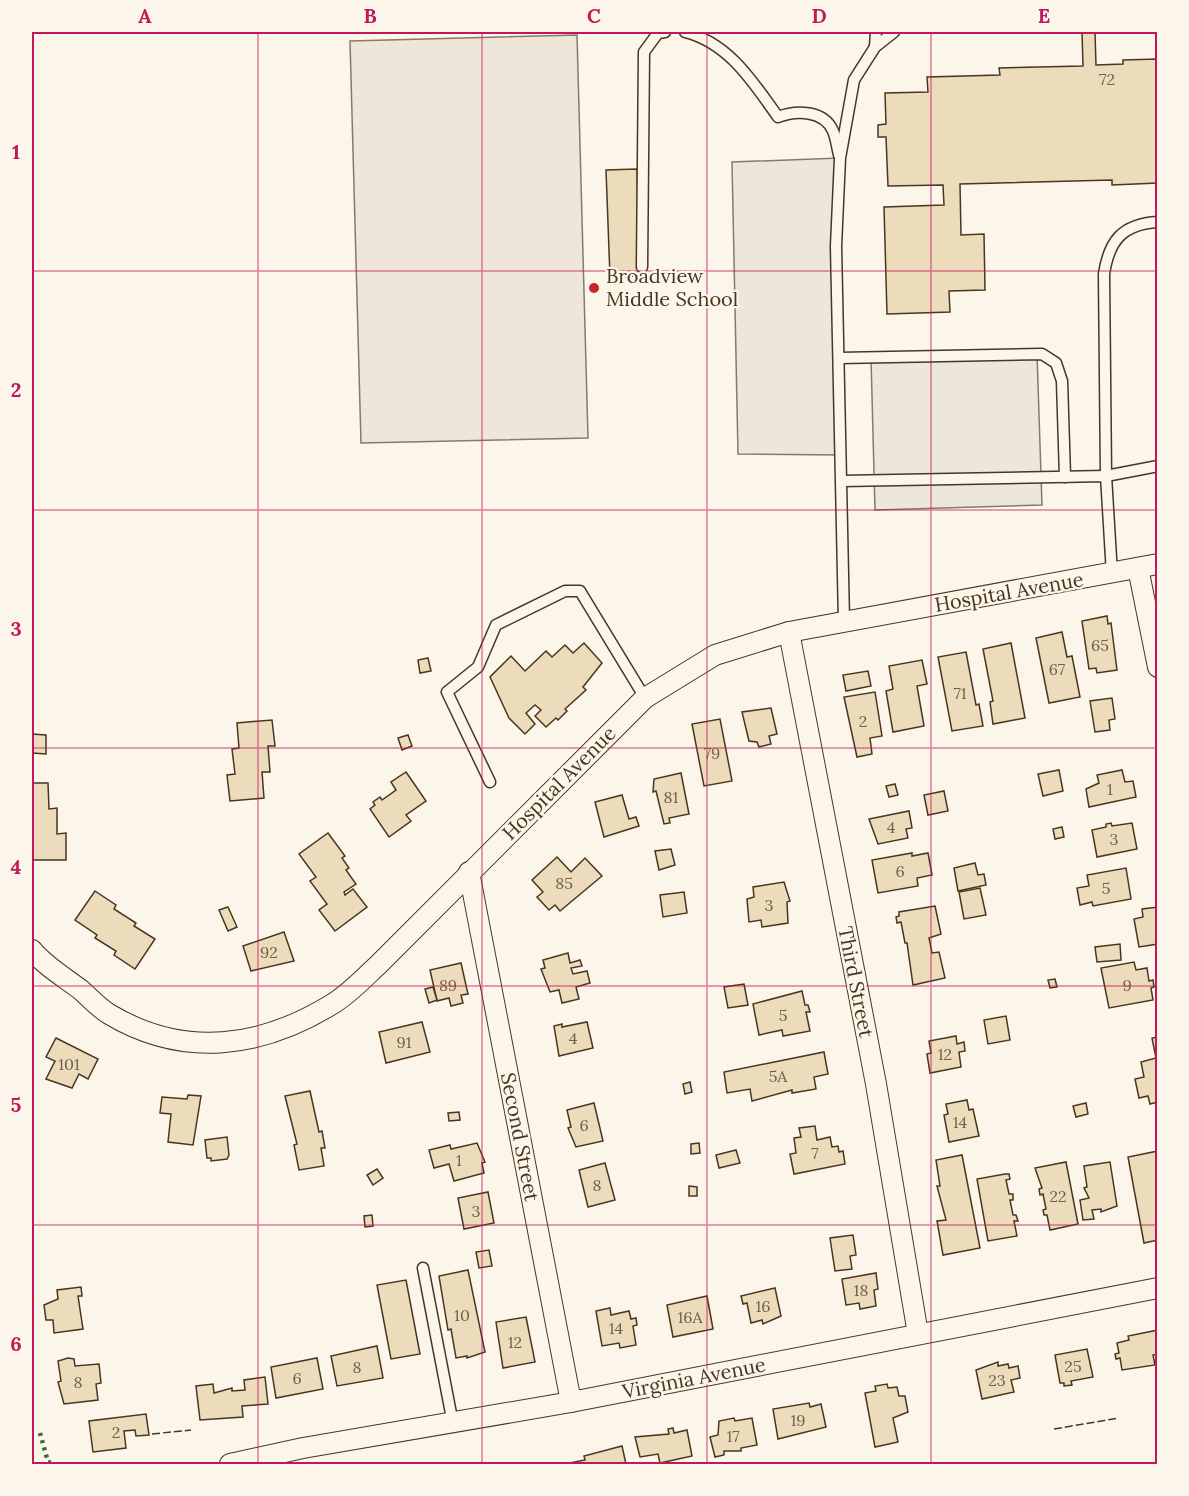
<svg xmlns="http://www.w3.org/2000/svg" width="1189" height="1496" viewBox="0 0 1189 1496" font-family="Lora,serif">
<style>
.green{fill:#ede6d9;stroke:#887966;stroke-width:1.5}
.parking{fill:#ede7d9;stroke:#887966;stroke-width:1.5}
.building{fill:#ecdcbc;stroke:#4a3520;stroke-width:1.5}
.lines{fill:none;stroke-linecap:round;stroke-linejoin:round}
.service-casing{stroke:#4a3520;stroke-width:13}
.minor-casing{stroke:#4a3520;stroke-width:22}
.service{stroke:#fbf6e9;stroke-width:10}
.minor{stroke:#fbf6e9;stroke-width:20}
.hedge{stroke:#436837;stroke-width:4.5;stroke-dasharray:3 4.5;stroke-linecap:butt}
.fence{stroke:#4a3520;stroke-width:1.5;stroke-dasharray:8 3;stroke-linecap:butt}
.grid{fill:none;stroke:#c2185b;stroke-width:1.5;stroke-opacity:0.55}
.poi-dot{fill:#c62828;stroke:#fbf6e9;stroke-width:2}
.labels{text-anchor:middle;stroke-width:4.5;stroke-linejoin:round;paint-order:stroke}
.number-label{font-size:16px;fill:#725f47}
.poi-label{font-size:20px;fill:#4a3520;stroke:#fbf6e9;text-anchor:start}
.street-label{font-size:20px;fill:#4a3520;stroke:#fbf6e9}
.neatline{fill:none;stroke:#c2185b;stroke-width:2}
.grid-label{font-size:20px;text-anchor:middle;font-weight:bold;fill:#c2185b}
</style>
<rect width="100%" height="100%" fill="#fbf6e9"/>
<!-- green -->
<path class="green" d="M577 35 588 438 361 443 350 41Z"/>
<!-- parking -->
<g class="parking">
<path d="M840 158 841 455 738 454 732 162Z"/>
<path d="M1037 354 1042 505 875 510 871 358Z"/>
</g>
<!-- building -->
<g class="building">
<path d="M1082 32H1095L1096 65 1123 64V60L1158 59V183L1112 185V180L960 184 961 235 984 234 985 290 949 291 950 312 887 314 884 207 944 205 943 185 888 186 886 137H878V125L886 124 885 93 928 92 927 77 1000 75 999 68 1083 66Z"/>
<path d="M637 169 640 276 610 277 606 170Z"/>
<path d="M1107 616 1108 624 1111 623 1117 670 1097 673 1096 668 1089 669 1082 621Z"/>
<path d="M1062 632 1067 657 1072 656 1080 697 1049 703 1036 638Z"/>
<path d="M584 643 602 663 583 687 586 690 565 709 567 711 558 720 556 718 546 727 535 716 541 710 535 705 526 713 535 724 525 734 509 718 490 677 511 656 525 671 546 651 552 657 565 645 573 653Z"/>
<path d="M1011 643 1025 718 993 724 990 702 993 701 983 649Z"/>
<path d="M966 652 976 705 979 704 983 726 952 731 938 657Z"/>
<path d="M428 658 431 671 420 673 418 660Z"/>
<path d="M922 660 927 684 917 686 924 726 893 732 886 691 893 689 889 666Z"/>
<path d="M868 671 871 686 846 691 843 675Z"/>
<path d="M875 692 882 736 870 738 872 754 857 757 844 697Z"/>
<path d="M1112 698 1115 719 1109 720 1110 730 1095 732 1090 701Z"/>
<path d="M771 708 777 734 769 736 771 744 759 747 757 742 749 741 742 712Z"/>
<path d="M720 719 732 781 704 786 692 724Z"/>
<path d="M272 720 275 746H268L270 772H262L264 798 230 801 227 775 235 774 232 749 239 748 237 723Z"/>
<path d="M32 734 46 735V754L32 753Z"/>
<path d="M408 735 412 746 402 750 398 738Z"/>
<path d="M1059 770 1063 791 1043 796 1038 774Z"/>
<path d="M1122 770 1125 782 1133 781 1136 797 1089 807 1086 789 1099 783 1097 775Z"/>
<path d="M406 772 426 801 406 815 411 821 389 837 370 809 375 805 373 802 380 797 382 800 396 790 391 782Z"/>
<path d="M681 773 689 814 669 818 670 823 664 824 656 791 653 792 654 779Z"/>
<path d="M32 783H48L49 809 57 808V834L66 833V860H32Z"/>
<path d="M895 784 898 795 889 797 886 786Z"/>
<path d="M944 791 948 811 928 815 924 795Z"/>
<path d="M622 795 629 819 636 817 639 826 604 837 595 802Z"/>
<path d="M909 811 912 828 906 829 908 838 878 844 869 819Z"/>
<path d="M1111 823 1112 826 1132 823 1137 849 1097 857 1092 830 1106 827V824Z"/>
<path d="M1062 827 1064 837 1055 839 1053 829Z"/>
<path d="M328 833 345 856 342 858 349 868 346 870 356 884 344 892 345 895 353 889 367 907 335 931 319 910 327 904 310 881 316 877 299 854Z"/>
<path d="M671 849 675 865 659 870 655 851Z"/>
<path d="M912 853V856L928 853 932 875 917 878 918 886 878 893 872 860Z"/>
<path d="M557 857 571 872 585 858 602 876 560 911 555 905 549 910 537 897 543 892 532 880Z"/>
<path d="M975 863 978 875 984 874 986 885 958 891 954 868Z"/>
<path d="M1126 868 1131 899 1093 906 1092 902 1080 905 1077 888 1089 886 1087 875Z"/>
<path d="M784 882 790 901 787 902 788 923 762 927 761 920 749 922 747 899 754 897 753 887Z"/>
<path d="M980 888 986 915 964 919 959 892Z"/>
<path d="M95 891 116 905 114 909 136 923 134 926 155 939 135 969 114 955 116 951 95 938 97 935 75 920Z"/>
<path d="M684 892 687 913 663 917 660 895Z"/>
<path d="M935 906 941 934 929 938 932 953 939 952 945 978 913 985 907 943H905L901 922 897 923 896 917 899 916V912Z"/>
<path d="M228 907 237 927 228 931 219 910Z"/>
<path d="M1158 907V944L1139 947 1134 919 1143 917 1142 909Z"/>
<path d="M284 932 294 961 251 971 243 946Z"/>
<path d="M1120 944 1121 960 1097 962 1095 947Z"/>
<path d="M568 953 570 963 580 960 582 966 571 968 573 974 587 971 590 983 576 987 579 999 562 1003 559 990 550 992 541 969 545 968 543 960Z"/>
<path d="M1134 962 1136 970 1147 968 1149 981 1153 980 1154 987 1151 988 1153 1000 1109 1008 1101 968Z"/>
<path d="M461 963 468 994 461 995 463 1003 451 1006 449 998 437 1001 430 970Z"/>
<path d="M1055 979 1057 987 1050 988 1048 980Z"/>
<path d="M744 984 748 1005 728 1008 724 987Z"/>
<path d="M433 987 437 1000 429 1003 425 989Z"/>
<path d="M802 991 805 1005H808L810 1012H806L810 1031 783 1036 782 1030 759 1035 753 1004Z"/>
<path d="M1006 1016 1010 1040 988 1044 984 1020Z"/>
<path d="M422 1022 430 1052 386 1063 379 1032Z"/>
<path d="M587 1022 593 1048 559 1056 554 1026 562 1024V1027Z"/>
<path d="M956 1036 957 1044 964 1042 965 1051 959 1052 961 1067 930 1073 927 1054 931 1053 929 1041Z"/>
<path d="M1158 1037V1102L1150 1104 1148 1096 1139 1098 1135 1079 1144 1077 1141 1062 1156 1058 1152 1038Z"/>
<path d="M56 1038 98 1059 88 1079 79 1074 72 1088 46 1079 55 1061 46 1057Z"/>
<path d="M824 1052 828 1074 814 1077 816 1089 792 1093V1090L752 1101 750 1089 727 1093 724 1072Z"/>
<path d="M690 1082 692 1092 685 1094 683 1084Z"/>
<path d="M310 1091 319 1132 322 1131 325 1148H321L324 1166 299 1170 294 1145 297 1144 285 1096Z"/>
<path d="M188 1095 201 1096 193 1145 168 1142 171 1114 160 1113 162 1097 187 1099Z"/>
<path d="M967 1100 969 1110 973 1109 979 1136 949 1142 944 1115 948 1114 946 1104Z"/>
<path d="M594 1103 603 1141 576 1147 568 1128 571 1127 567 1110Z"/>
<path d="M1086 1103 1088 1114 1076 1117 1073 1106Z"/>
<path d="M459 1112 460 1120 449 1121 448 1113Z"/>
<path d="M815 1126 817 1140 830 1137 832 1147 838 1146 839 1152 843 1151 845 1164 794 1174 790 1154 796 1153 794 1138 801 1137 799 1128Z"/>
<path d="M227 1137 229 1155 227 1159 211 1161V1158H207L205 1140Z"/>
<path d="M477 1143 485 1162 482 1163 484 1173 454 1181 449 1164 434 1168 429 1150 450 1145 451 1149Z"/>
<path d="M699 1143 700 1153 691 1154V1144Z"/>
<path d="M736 1150 740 1163 719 1168 716 1155Z"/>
<path d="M1158 1151V1240L1144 1243 1128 1157Z"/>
<path d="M962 1155 980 1248 943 1255 937 1221 946 1220 937 1186H940L936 1160Z"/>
<path d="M1066 1162 1078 1224 1050 1230 1047 1215H1044L1043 1210 1046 1209 1043 1194 1040 1195 1039 1189 1042 1188 1035 1168Z"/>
<path d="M1110 1162 1117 1206 1101 1212V1209L1092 1210 1094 1219 1083 1220 1080 1200 1089 1198 1084 1188 1087 1187 1084 1166Z"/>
<path d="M605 1163 615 1200 588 1207 579 1170Z"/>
<path d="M377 1169 383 1178 373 1185 367 1175Z"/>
<path d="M1005 1174H1009L1010 1179 1006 1180 1009 1194H1013V1200H1010L1013 1215H1016L1018 1221H1014L1017 1236 988 1241 977 1179Z"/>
<path d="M689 1186 697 1187V1196H689Z"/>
<path d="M488 1192 494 1223 464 1229 458 1198Z"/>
<path d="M372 1215 373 1226 365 1227 364 1216Z"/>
<path d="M853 1235 856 1255 850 1256 852 1269 835 1271 830 1238Z"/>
<path d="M489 1250 492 1266 479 1268 476 1252Z"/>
<path d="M468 1270 485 1352 467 1358V1356L456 1358 451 1329 448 1330 439 1276Z"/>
<path d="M876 1273 878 1289 874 1290 876 1306 860 1309 859 1303 846 1305 842 1279Z"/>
<path d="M406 1280 420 1354 391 1359 377 1285Z"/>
<path d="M81 1287 82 1296H78L83 1329 54 1333 53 1320H46L44 1305 58 1299 57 1290Z"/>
<path d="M775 1288 781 1316 763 1324 762 1320 751 1323 747 1303 743 1304 741 1296Z"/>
<path d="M707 1296 713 1329 673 1337 667 1305Z"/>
<path d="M610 1308 611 1315 629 1311 631 1319 636 1318 637 1325 633 1326 636 1345 620 1348 619 1343 602 1346 596 1311Z"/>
<path d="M526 1317 535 1362 503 1368 496 1322Z"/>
<path d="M1158 1330V1354L1153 1355 1155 1365 1122 1370 1120 1358 1116 1359 1115 1354 1119 1353 1117 1343 1129 1340 1128 1336Z"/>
<path d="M377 1346 383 1378 337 1386 331 1356Z"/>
<path d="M1087 1349 1093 1377 1071 1381 1072 1385 1064 1386V1383H1060L1055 1355Z"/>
<path d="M68 1358 74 1359 75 1366 99 1364 101 1383 96 1384 98 1400 64 1404 58 1382 61 1381 58 1361Z"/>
<path d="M317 1358 323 1389 276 1398 271 1367Z"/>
<path d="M998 1362V1366L1008 1364 1009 1368 1018 1366 1020 1378 1011 1380 1014 1392 982 1399 976 1370Z"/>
<path d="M265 1377 268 1404 242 1406 243 1417 200 1420 196 1386 213 1384 214 1393 232 1388V1391L245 1390 244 1380Z"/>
<path d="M887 1384 888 1388 897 1387 899 1396H905L908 1412 893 1418 898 1442 875 1447 865 1393 876 1391 875 1386Z"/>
<path d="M809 1403 810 1407 821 1404 826 1427 778 1439 773 1409Z"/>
<path d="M146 1414 149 1435 136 1436 135 1430 124 1431 126 1448 93 1452 89 1421Z"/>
<path d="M734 1418 735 1421 752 1418 757 1445 741 1448V1451H724V1455L715 1457 710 1437 718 1435 719 1421Z"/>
<path d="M673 1428 674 1433 687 1430 692 1456 660 1463 658 1454 640 1457 635 1437 669 1434 668 1429Z"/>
<path d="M622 1446 626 1464H564L585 1460 584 1456Z"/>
</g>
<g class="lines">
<defs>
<g id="service">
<path d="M685 32C729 43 753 82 778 117 796 110 824 110 833 131 836 138 837 147 839 155"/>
<path d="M875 47 876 32"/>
<path d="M1158 222C1122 224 1109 241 1104 274L1106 476 1158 466"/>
<path d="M642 267 644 52 658 33 665 32"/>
<path d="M840 358 1042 354 1056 363 1062 381 1065 477"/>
<path d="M842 481 1106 476 1112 574"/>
<path d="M844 622 836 246 840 158 854 80 875 47 894 32"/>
<path d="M490 782 447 692 478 667 496 625 565 591H580L645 698"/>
<path d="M423 1268 453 1424"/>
</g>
<g id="minor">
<path d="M1138 568 1158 667"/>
<path d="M789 632 876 1084 918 1334"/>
<path d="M469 872 571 1402"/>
<path d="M32 950C45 966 64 977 81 990 90 998 99 1008 109 1014 184 1059 262 1048 334 1003 350 993 365 977 379 964L645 698 715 655 789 632 1158 564"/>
<path d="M230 1464 303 1448 571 1402 1158 1288"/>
</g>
</defs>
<!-- service casing -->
<use href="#service" class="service-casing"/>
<!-- minor casing -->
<use href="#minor" class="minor-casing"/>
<!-- service -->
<use href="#service" class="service"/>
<!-- minor -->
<use href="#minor" class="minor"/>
<!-- hedge -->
<path class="hedge" d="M40 1433 48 1462 55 1464"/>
<!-- fence -->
<g class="fence">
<path d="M1054 1429 1119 1418"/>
<path d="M152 1434 191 1430"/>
</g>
</g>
<!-- grid -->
<path class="grid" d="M258 32V1464M482 32V1464M707 32V1464M931 32V1464M32 271H1158M32 510H1158M32 748H1158M32 986H1158M32 1225H1158"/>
<!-- markers -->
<circle class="poi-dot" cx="594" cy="288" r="6"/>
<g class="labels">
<!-- number labels -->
<g class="number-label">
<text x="1107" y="85">72</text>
<text x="1100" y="651">65</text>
<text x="1057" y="675">67</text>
<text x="960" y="699">71</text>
<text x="863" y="727">2</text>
<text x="712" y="759">79</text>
<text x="1110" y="795">1</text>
<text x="671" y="803">81</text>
<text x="891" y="833">4</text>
<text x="1114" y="845">3</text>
<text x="900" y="877">6</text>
<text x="564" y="889">85</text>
<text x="1106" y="894">5</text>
<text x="769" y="911">3</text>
<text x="269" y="958">92</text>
<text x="448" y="991">89</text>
<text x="1127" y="991">9</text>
<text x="783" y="1021">5</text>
<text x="573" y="1044">4</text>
<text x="404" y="1048">91</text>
<text x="945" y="1060">12</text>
<text x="69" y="1070">101</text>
<text x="778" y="1082">5A</text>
<text x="960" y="1128">14</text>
<text x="584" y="1131">6</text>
<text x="815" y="1159">7</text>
<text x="459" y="1166">1</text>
<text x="597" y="1191">8</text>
<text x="1058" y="1202">22</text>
<text x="476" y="1217">3</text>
<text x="861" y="1296">18</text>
<text x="763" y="1312">16</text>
<text x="462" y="1321">10</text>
<text x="690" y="1323">16A</text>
<text x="616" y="1334">14</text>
<text x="515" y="1348">12</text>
<text x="1073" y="1372">25</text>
<text x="357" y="1373">8</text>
<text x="297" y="1384">6</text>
<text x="997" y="1386">23</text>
<text x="78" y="1388">8</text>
<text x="798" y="1426">19</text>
<text x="116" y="1438">2</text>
<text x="733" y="1442">17</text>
</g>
<!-- poi labels -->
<g class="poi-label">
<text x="606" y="283">Broadview<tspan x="606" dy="23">Middle School</tspan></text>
</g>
<!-- street labels -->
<g class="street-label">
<text transform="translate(1009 592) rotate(-10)" y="7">Hospital Avenue</text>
<text transform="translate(559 783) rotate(-45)" y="7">Hospital Avenue</text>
<text transform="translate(856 982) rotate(79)" y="7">Third Street</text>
<text transform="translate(520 1137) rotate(79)" y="7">Second Street</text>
<text transform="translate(694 1378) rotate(-11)" y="7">Virginia Avenue</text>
</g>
</g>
<!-- border -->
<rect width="1189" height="1496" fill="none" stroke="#fbf6e9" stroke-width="66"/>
<rect x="33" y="33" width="1123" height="1430" class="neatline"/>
<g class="grid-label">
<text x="145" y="23">A</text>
<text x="370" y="23">B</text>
<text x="594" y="23">C</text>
<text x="819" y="23">D</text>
<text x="1044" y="23">E</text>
<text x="16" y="159">1</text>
<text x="16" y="397">2</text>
<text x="16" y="636">3</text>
<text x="16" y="874">4</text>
<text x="16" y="1112">5</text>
<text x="16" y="1351">6</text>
</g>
</svg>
